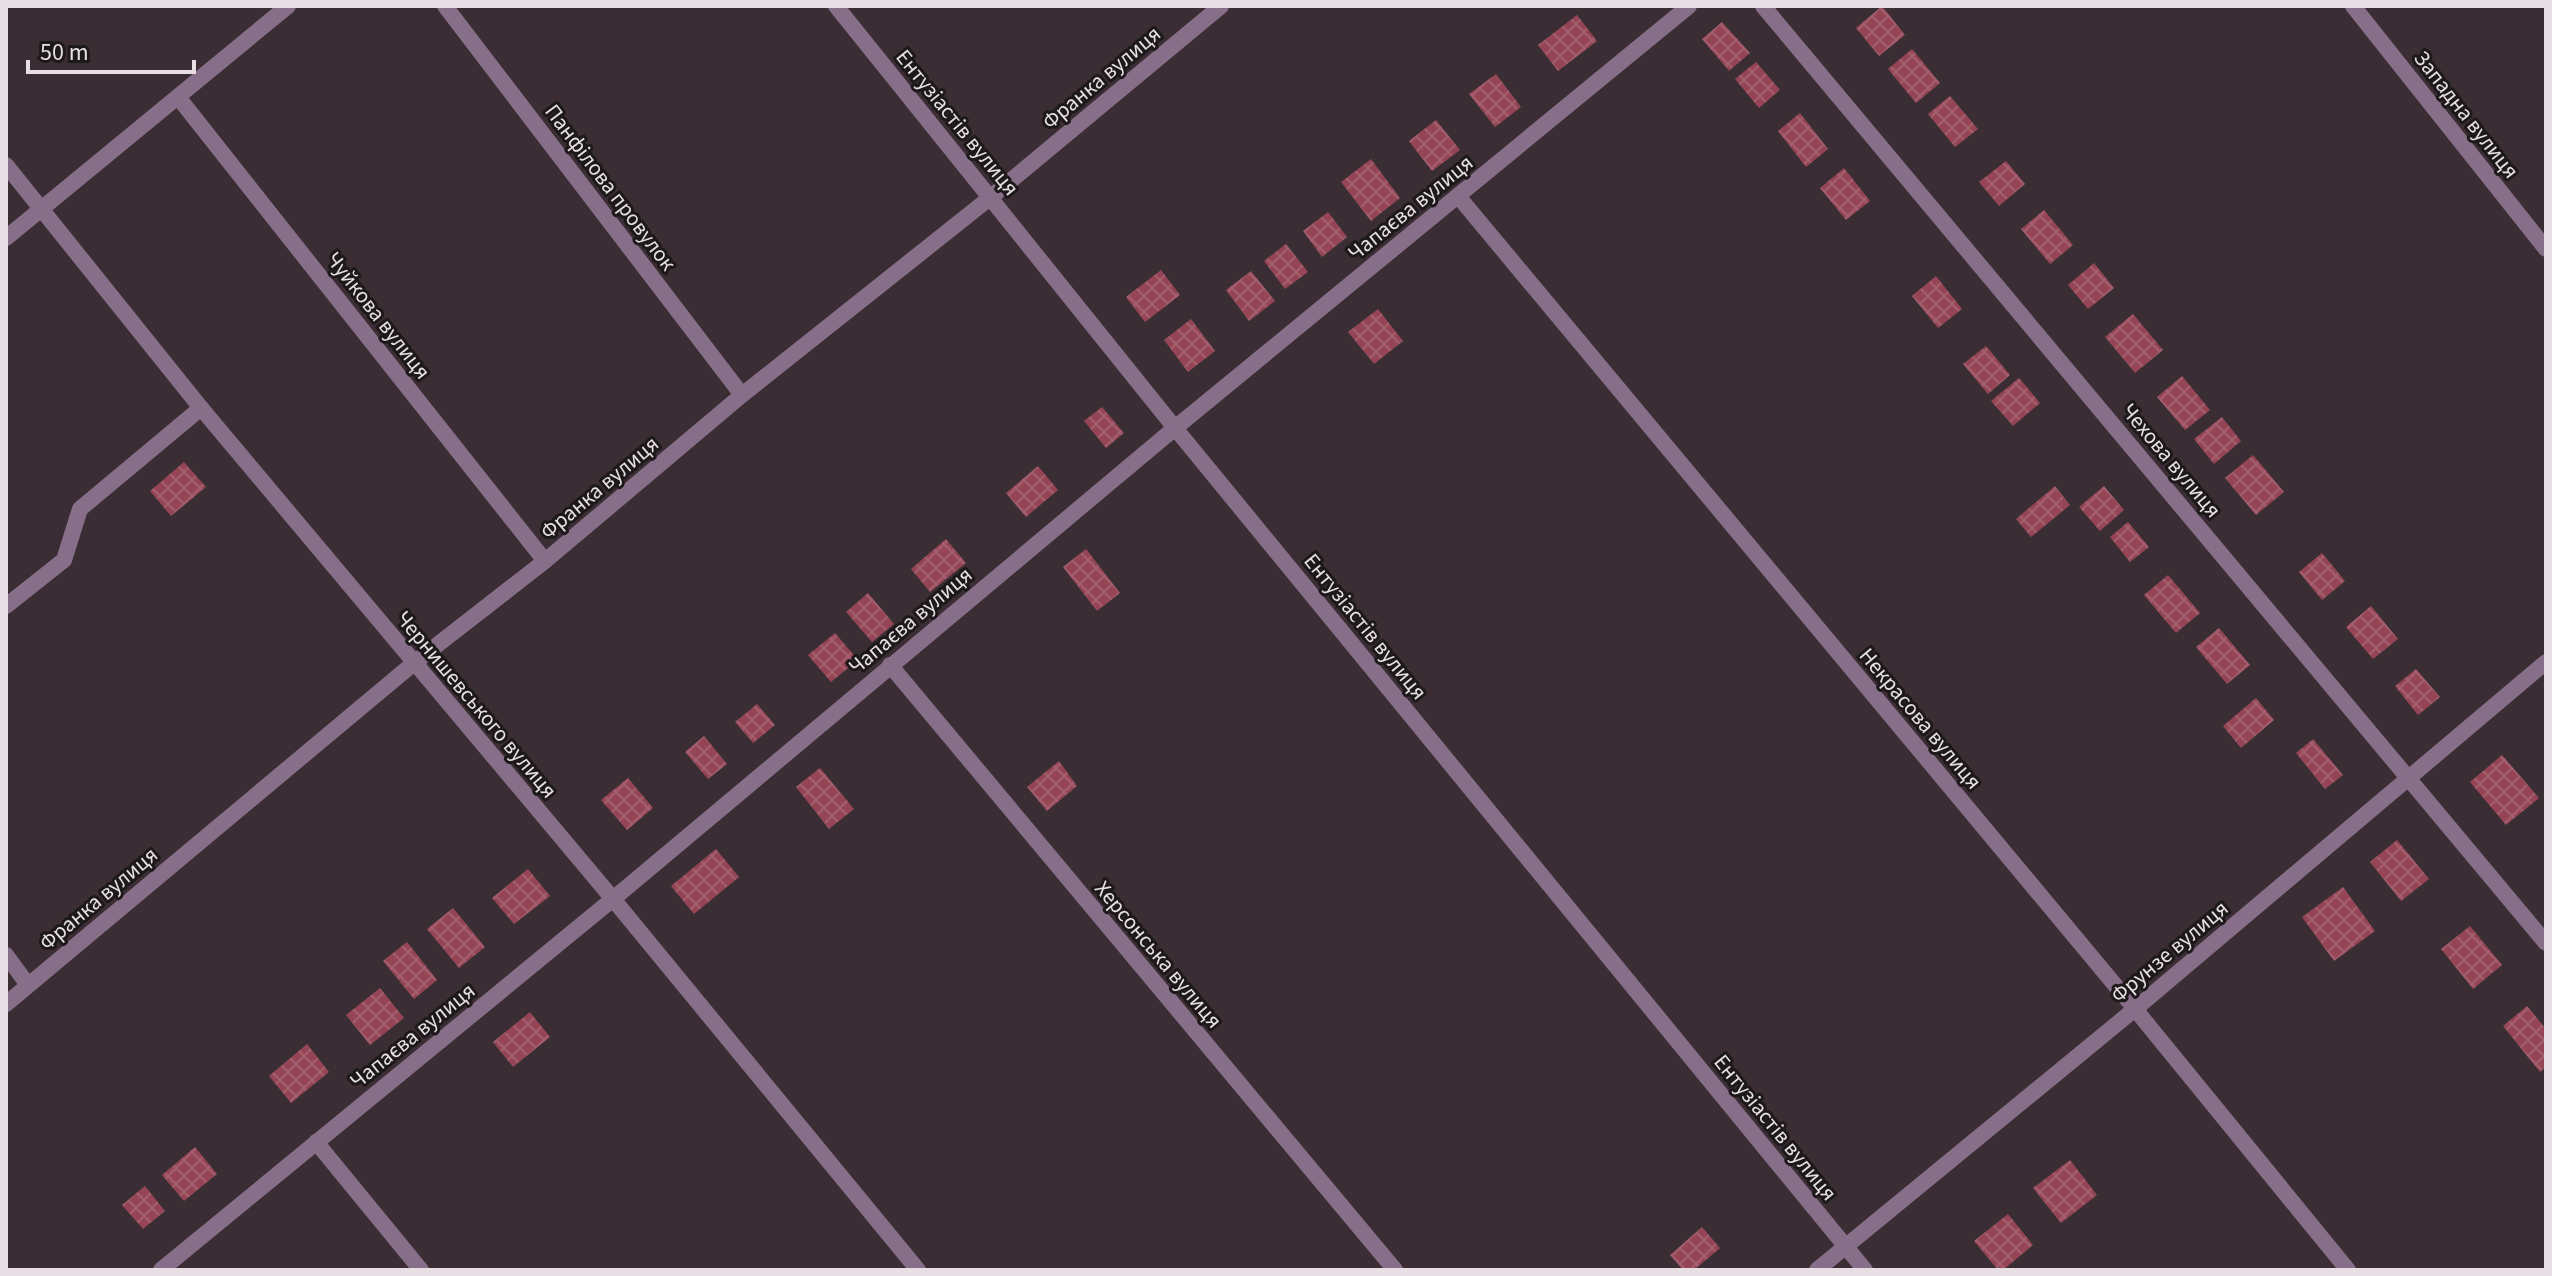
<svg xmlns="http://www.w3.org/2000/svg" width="2552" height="1276" viewBox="0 0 2552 1276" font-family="'Source Sans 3',sans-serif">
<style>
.building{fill:url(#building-cross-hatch)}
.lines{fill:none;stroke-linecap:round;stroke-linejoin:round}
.minor{stroke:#886f89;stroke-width:16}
.tertiary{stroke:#886f89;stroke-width:16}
.labels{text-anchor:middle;stroke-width:6;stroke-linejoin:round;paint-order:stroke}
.street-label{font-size:22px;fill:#e7dfe3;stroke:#1d181a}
</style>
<defs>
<pattern id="building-cross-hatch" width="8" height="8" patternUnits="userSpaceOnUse" patternTransform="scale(2)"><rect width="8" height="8" fill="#954556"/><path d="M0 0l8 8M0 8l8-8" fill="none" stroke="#a45f6e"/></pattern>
</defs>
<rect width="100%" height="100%" fill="#3a2e34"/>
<!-- building -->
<g class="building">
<path d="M1882 6 1905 35 1879 56 1856 28Z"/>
<path d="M1577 15 1597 41 1558 71 1538 45Z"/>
<path d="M1722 22 1750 53 1729 71 1702 39Z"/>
<path d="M1912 49 1940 83 1916 103 1888 69Z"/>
<path d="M1756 62 1780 90 1759 108 1735 79Z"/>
<path d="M1496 74 1521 107 1495 127 1469 94Z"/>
<path d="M1950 96 1978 129 1955 147 1928 114Z"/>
<path d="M1800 113 1828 149 1806 167 1778 131Z"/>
<path d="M1436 120 1460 150 1432 171 1409 141Z"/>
<path d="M1371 159 1400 198 1371 221 1341 182Z"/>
<path d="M2006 161 2025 184 1999 206 1979 182Z"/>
<path d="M1844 168 1870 201 1846 220 1820 188Z"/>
<path d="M2044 210 2073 245 2050 264 2021 229Z"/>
<path d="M1328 212 1347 237 1322 257 1303 231Z"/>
<path d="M1286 244 1308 272 1285 289 1264 261Z"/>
<path d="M2094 263 2114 288 2088 309 2068 285Z"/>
<path d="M1161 270 1180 295 1145 322 1126 297Z"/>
<path d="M1251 271 1275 301 1249 321 1226 290Z"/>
<path d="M1936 276 1962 309 1938 328 1912 296Z"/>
<path d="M1378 309 1403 341 1374 364 1348 332Z"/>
<path d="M2133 314 2163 350 2135 373 2105 337Z"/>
<path d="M1191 319 1215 351 1188 372 1164 340Z"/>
<path d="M1986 346 2010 375 1988 394 1963 364Z"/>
<path d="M2182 376 2210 410 2185 430 2157 397Z"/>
<path d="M2019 378 2040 403 2013 426 1991 401Z"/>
<path d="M1102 407 1124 433 1106 448 1084 421Z"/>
<path d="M2222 417 2241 441 2214 464 2194 439Z"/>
<path d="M2253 455 2284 492 2256 515 2225 478Z"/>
<path d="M184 462 206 487 171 516 150 491Z"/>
<path d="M1038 466 1058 490 1026 517 1006 493Z"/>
<path d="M2055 486 2070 505 2031 537 2016 519Z"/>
<path d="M2104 486 2124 510 2100 531 2079 507Z"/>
<path d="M2128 522 2149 547 2130 562 2110 537Z"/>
<path d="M946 539 966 563 930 592 911 569Z"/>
<path d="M1086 549 1120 593 1097 611 1063 567Z"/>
<path d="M2322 553 2345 581 2322 600 2299 572Z"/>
<path d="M2168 575 2200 613 2176 633 2144 595Z"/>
<path d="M868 593 894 624 872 642 846 612Z"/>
<path d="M2371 606 2398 639 2373 659 2346 627Z"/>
<path d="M2219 628 2250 665 2227 684 2196 647Z"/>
<path d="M835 633 858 660 831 682 808 655Z"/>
<path d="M2416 669 2440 697 2418 715 2395 686Z"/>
<path d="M2256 698 2274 720 2241 748 2223 726Z"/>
<path d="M757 704 775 725 753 743 735 722Z"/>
<path d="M704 736 727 764 708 779 685 752Z"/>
<path d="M2313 739 2343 775 2325 789 2296 753Z"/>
<path d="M2502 755 2539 798 2506 825 2470 782Z"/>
<path d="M1059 761 1077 786 1047 811 1027 787Z"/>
<path d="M820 768 854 809 829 829 796 787Z"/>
<path d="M628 778 653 808 627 830 601 800Z"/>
<path d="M2397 840 2429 879 2401 901 2370 862Z"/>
<path d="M716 849 739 877 694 914 671 886Z"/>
<path d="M528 869 550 896 514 924 492 898Z"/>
<path d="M2343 887 2375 931 2334 961 2302 917Z"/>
<path d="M453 908 485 947 459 968 427 929Z"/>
<path d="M2470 926 2502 965 2473 989 2441 949Z"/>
<path d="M407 942 437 980 414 999 383 961Z"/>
<path d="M380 988 404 1018 370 1045 346 1015Z"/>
<path d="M2527 1006 2546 1029V1067L2540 1072 2503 1026Z"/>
<path d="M530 1012 550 1037 513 1067 493 1042Z"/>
<path d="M307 1044 329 1072 291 1103 269 1076Z"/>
<path d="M195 1147 217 1174 184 1201 162 1175Z"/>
<path d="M2070 1160 2097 1195 2061 1223 2033 1188Z"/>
<path d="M145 1186 165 1211 143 1229 122 1205Z"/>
<path d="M2008 1214 2033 1245 2003 1270H1998L1974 1241Z"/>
<path d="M1702 1227 1720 1248 1694 1270H1683L1670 1255Z"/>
</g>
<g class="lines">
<!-- minor -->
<g class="minor">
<path d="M445 6 742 395"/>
<path d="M836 6 1175 428 1865 1270"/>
<path d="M1763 6 2546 943"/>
<path d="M178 97 545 561"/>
<path d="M6 165 201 408 613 899 918 1270"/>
<path d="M1458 196 2135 1009 2348 1270"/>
<path d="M6 238 288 6"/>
<path d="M6 606 64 560 80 509 201 408"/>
<path d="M890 665 1395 1270"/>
<path d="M6 955 28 985"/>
<path d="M6 1004 414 663 545 561 742 395 991 197 1221 6"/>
<path d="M316 1142 421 1270"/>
<path d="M161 1270 613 899 1175 428 1689 6"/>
</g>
<!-- tertiary -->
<g class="tertiary">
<path d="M2353 6 2546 249"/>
<path d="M1817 1270 2135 1009 2546 662"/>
</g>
</g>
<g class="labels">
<!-- street labels -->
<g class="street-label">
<text transform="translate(1101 77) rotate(-40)" y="8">Франка вулиця</text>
<text transform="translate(2467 114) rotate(52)" y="8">Западна вулиця</text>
<text transform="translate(958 122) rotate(51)" y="8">Ентузіастів вулиця</text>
<text transform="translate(611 187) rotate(53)" y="8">Панфілова провулок</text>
<text transform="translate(1410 207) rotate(-39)" y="8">Чапаєва вулиця</text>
<text transform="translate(379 315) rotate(52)" y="8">Чуйкова вулиця</text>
<text transform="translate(2172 460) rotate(50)" y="8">Чехова вулиця</text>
<text transform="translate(599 487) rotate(-40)" y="8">Франка вулиця</text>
<text transform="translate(910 620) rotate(-40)" y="8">Чапаєва вулиця</text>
<text transform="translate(1366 626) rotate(51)" y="8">Ентузіастів вулиця</text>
<text transform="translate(477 704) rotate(50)" y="8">Чернишевського вулиця</text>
<text transform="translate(1921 718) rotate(50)" y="8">Некрасова вулиця</text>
<text transform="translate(98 898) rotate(-40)" y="8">Франка вулиця</text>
<text transform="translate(2169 951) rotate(-40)" y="8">Фрунзе вулиця</text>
<text transform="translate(1159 954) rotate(50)" y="8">Херсонська вулиця</text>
<text transform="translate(412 1035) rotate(-39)" y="8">Чапаєва вулиця</text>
<text transform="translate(1776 1127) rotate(51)" y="8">Ентузіастів вулиця</text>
</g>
</g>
<!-- border -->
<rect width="2552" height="1276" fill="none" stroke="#e7dfe3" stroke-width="16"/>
<!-- scale -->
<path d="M28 60v12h166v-12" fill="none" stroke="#e7dfe3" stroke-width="4"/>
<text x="40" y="60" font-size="24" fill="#e7dfe3" stroke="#1d181a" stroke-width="6" paint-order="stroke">50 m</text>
</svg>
